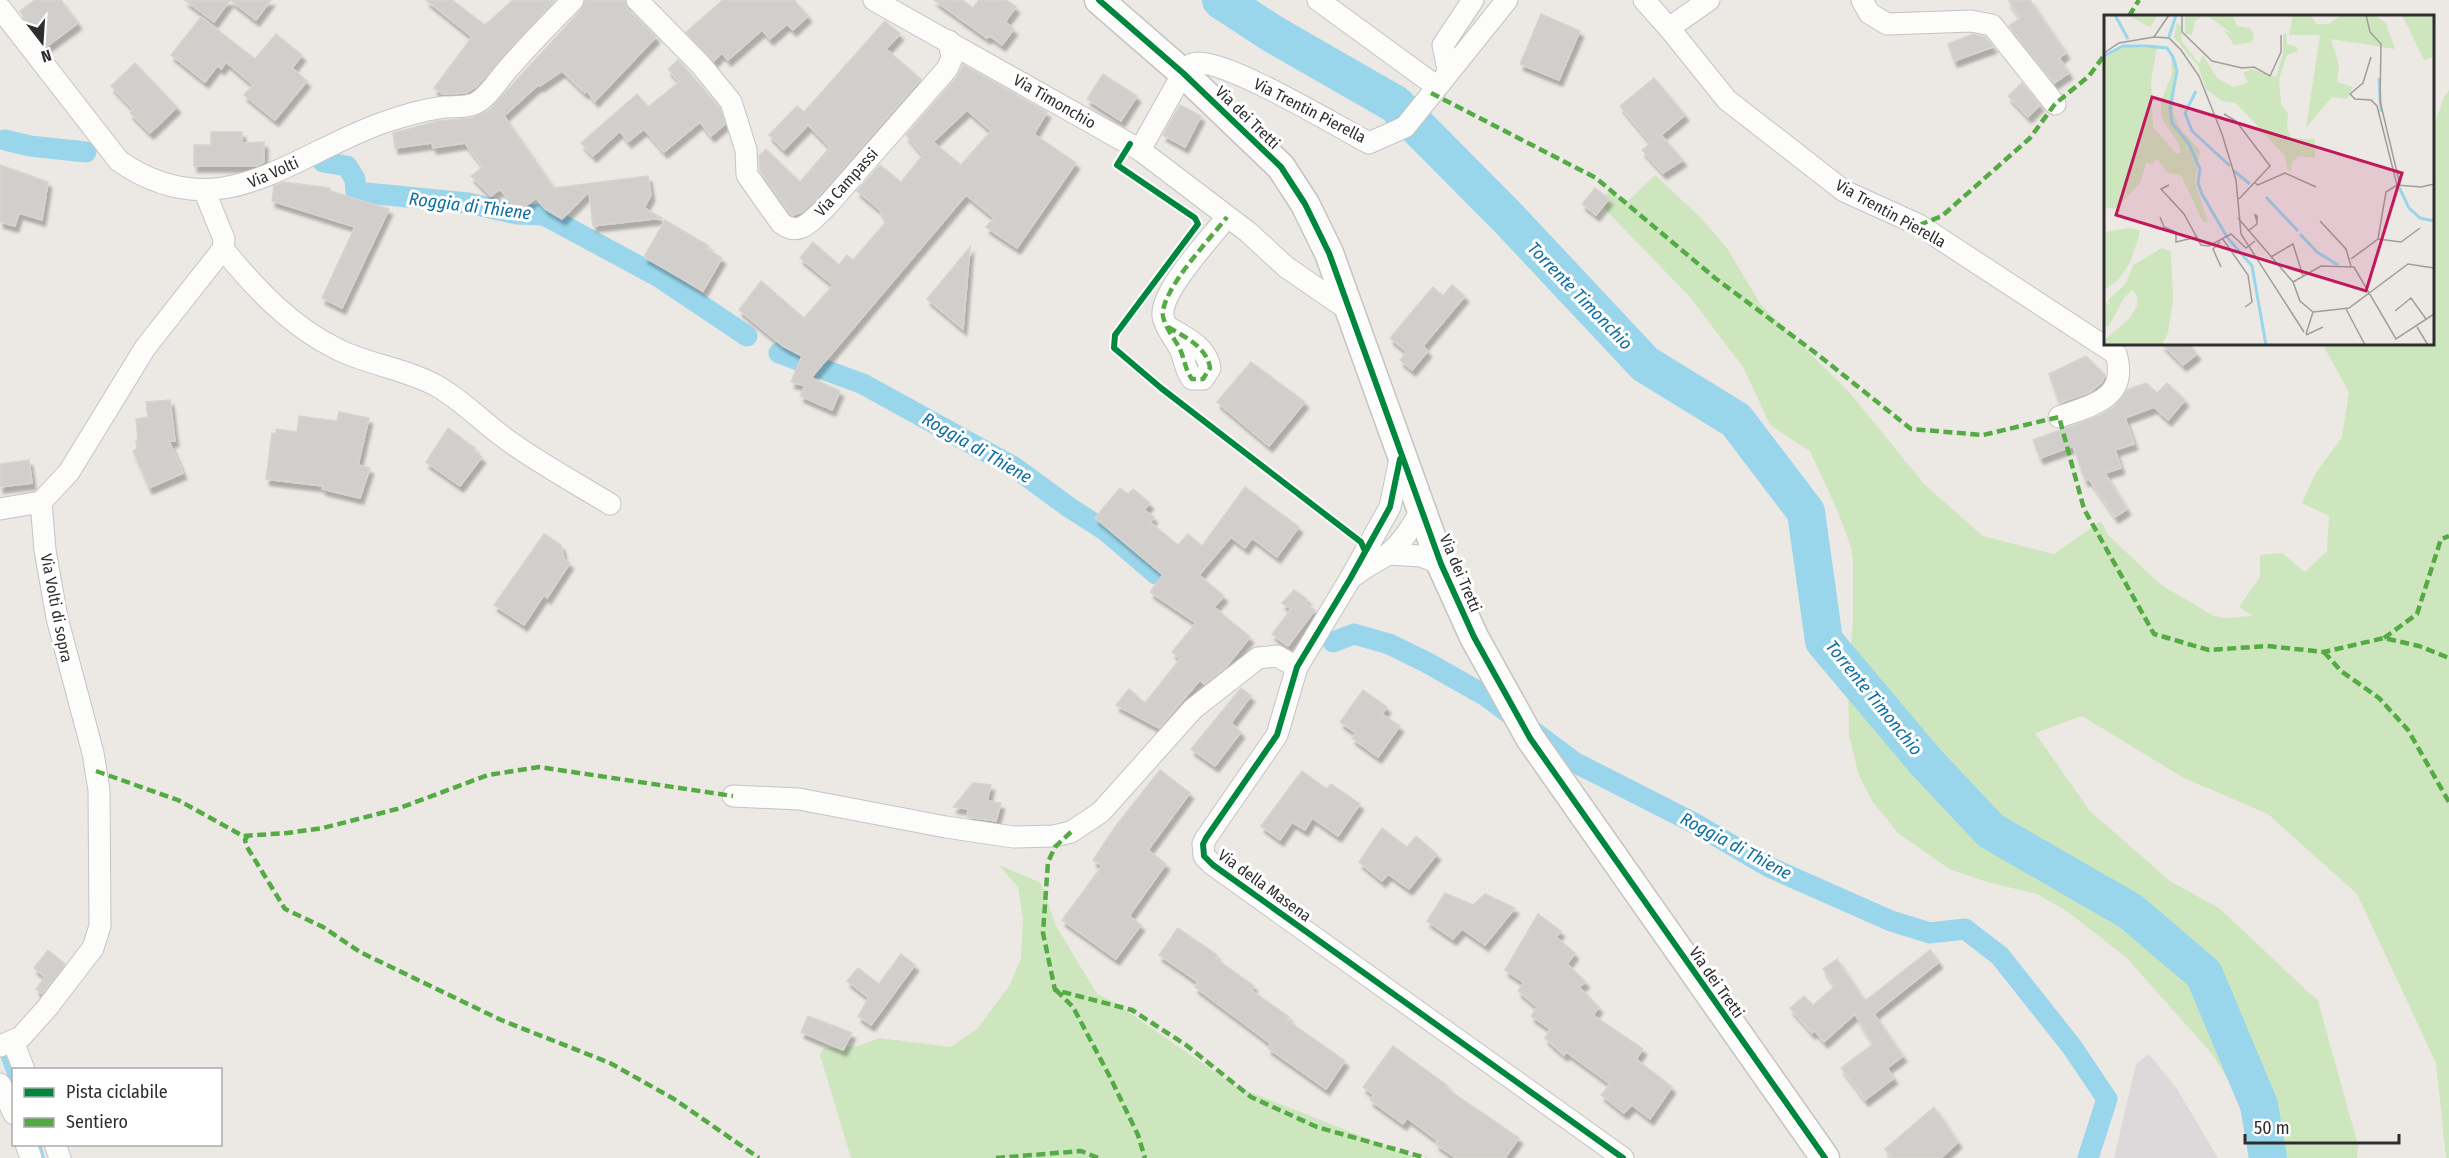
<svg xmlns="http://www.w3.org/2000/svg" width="2449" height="1158" viewBox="0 0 2449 1158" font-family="'Fira Sans Condensed',sans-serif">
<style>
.industrial{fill:#dcd9db}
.green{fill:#cee6be}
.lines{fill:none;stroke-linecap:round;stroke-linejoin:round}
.stream{stroke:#99d6ec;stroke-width:6}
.canal{stroke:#99d6ec;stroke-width:21}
.river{stroke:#99d6ec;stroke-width:38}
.building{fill:#d1cecb;stroke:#d7d4d0;stroke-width:1.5;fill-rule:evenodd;filter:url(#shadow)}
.street-casing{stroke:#c5c4c5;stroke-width:23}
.secondary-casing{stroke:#c5c4c5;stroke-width:31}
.street{stroke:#fcfcfb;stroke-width:21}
.secondary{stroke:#fcfcfb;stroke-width:28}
.quiet{stroke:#54ab44;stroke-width:4.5;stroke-dasharray:9 4.5;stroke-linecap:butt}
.cycleway-casing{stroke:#fff;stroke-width:10}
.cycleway{stroke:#00873e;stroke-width:6}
.labels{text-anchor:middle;stroke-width:6;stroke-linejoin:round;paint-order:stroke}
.street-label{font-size:16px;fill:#2e2e2e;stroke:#fff}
.water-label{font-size:18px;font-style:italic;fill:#0d6fa3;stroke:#fff}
.inset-river{fill:none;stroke:#99d6ec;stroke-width:3}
.inset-road{fill:none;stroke:#a09e9b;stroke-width:1.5}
.view{fill:#c2185b;fill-opacity:0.15;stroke:#c2185b;stroke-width:3}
.inset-edge{fill:none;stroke:#2e2e2e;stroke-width:3}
</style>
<defs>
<filter id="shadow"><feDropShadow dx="3.5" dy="6" stdDeviation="1.5" flood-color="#0004"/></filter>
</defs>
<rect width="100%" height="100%" fill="#ece8e4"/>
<!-- industrial -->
<path class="industrial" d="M2149 1054 2177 1089 2218 1158H2114L2136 1064Z"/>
<!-- green -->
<g class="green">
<path d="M2449 90V1158H2446L2436 1063 2357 894 2268 814 2182 777 2082 716 2035 733 2090 811 2170 881 2219 908 2318 1001 2358 1145 2357 1158H2257L2252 1135 2227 1078 2212 1054 2127 958 2068 912 2037 894 1987 882 1949 869 1898 833 1873 802 1859 776 1849 736 1848 676 1853 621V562L1851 547 1838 512 1810 451 1770 425 1743 367 1690 297 1598 202 1611 190 1625 204 1655 175 1699 216 1727 248 1761 305 1850 393 1924 484 1983 536 2054 554 2101 521 2108 535 2160 584 2214 616 2224 618 2253 616 2239 607 2260 577V555L2282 553 2305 572 2327 551 2329 516 2302 503 2315 474 2342 437 2349 392 2325 349 2327 344H2432L2433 129 2444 97Z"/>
<path d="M999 865 1041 883 1056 926 1097 994 1114 1002 1235 1086 1416 1158H851L820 1055 824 1048 858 1046 879 1038 951 1047 977 1029 1009 986 1021 959 1023 919 1018 887Z"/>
</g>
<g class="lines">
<!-- stream -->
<g class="stream">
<path d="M0 1048 14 1084"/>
<path d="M38 1144 42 1158"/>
</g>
<!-- canal -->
<g class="canal">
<path d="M5 140 30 146 86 152"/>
<path d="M323 162 347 166 355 179 356 192 468 203 517 214 544 215 659 277 747 336"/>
<path d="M779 353 863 384 1014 467 1070 508 1106 531 1156 574"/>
<path d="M1333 642 1354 634 1389 644 1426 662 1486 696 1574 762 1694 823 1769 867 1891 921 1930 933 1965 929 2000 956 2072 1047 2107 1099 2088 1158"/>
</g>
<!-- river -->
<path class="river" d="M1221 0 1273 34 1395 104 1509 219 1645 364 1736 420 1806 512 1824 641 1926 762 1991 831 2130 911 2204 974 2259 1105 2268 1158"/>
</g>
<!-- building -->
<g class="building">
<path d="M35 0H61L78 23 46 47 20 11Z"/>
<path d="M185 0H271L256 20 230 0 214 22Z"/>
<path d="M426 0H452L485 25 513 0H555L476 87 466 93 443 94 434 88 472 37Z"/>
<path d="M585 0H625L628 9 656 37 595 101 587 91 585 93 562 71 540 86 538 85 504 116 554 188 648 176 651 195 644 208 662 218 593 226 589 192 562 219 545 209 536 198 518 212 500 189 491 196 471 176 483 167 465 143 433 148 432 143 395 148 393 133 438 121 472 118 489 110 582 9Z"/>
<path d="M723 0H794L808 16 793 30 787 24 770 39 762 30 728 60 722 53 714 61 686 32Z"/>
<path d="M934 0H962L973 8 979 0H1006L1016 7 1005 22 1014 29 1002 45 990 36 987 38Z"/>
<path d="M2008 0H2030L2066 53 2059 58 2069 73 2054 83 2009 26 2020 18Z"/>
<path d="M1541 14 1580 31 1559 80 1520 64Z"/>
<path d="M201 17 255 59 276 34 302 55 292 68 307 81 275 120 244 95 253 85 226 62 221 69 218 65 205 82 171 55Z"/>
<path d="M885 21 900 34 886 49 921 79 816 199 802 212 793 215 760 171 759 156 766 149 800 182 830 147 808 125 784 150 769 135 797 106 804 112Z"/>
<path d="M1973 34 1985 37 1993 47 1954 61 1948 44Z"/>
<path d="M678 60 720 108 725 124 711 136 700 122 664 152 644 129 628 142 620 131 593 156 581 143 637 94 648 107 679 82 668 69Z"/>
<path d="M135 63 177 107 150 133 130 113 133 109 111 86Z"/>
<path d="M963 65 1047 112 1034 134 1076 163 1017 248 986 227 994 218 966 195 811 378 840 391 832 410 800 396 805 386 791 382 802 356 783 346 739 310 761 281 804 318 833 285 800 258 813 242 839 265 847 255 853 260 885 223 880 210 857 191 880 165 901 182 923 155 906 135 957 77ZM967 110 991 131 961 165 933 142Z"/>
<path d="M1103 74 1137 96 1121 121 1087 99Z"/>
<path d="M1654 78 1685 115 1653 142 1661 135 1683 160 1663 173 1642 150 1651 143 1620 106Z"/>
<path d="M2022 83 2040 105 2028 117 2008 96Z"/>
<path d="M1180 105 1201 116 1185 147 1163 135Z"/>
<path d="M211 132H242V143L264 142V162L256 166H194V145H211Z"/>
<path d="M0 165 48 182 42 220 19 213 15 226 0 222Z"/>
<path d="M283 182 330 188V191L389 209 342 308 322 298 355 227 272 201 274 186Z"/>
<path d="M1595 188 1609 199 1596 215 1582 204Z"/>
<path d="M665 220 709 246 707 249 722 258 703 291 644 257Z"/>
<path d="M970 247 963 329 927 299Z"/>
<path d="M1452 285 1465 296 1423 346 1428 351 1412 370 1400 360 1407 352 1390 338 1433 287 1443 296Z"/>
<path d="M2162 344H2189L2197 354 2183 365Z"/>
<path d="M2086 356 2105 375 2102 382 2090 392 2059 403 2049 374Z"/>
<path d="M1251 362 1305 402 1269 446 1217 402Z"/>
<path d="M2146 383 2157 393 2167 383 2185 400 2168 420 2154 407 2125 418 2134 444 2115 450 2121 468 2105 473 2127 509 2115 517 2089 479 2085 480 2073 446 2040 458 2033 440 2101 415 2114 407 2127 390Z"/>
<path d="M170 400 175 441H169L183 473 149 488 133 451 137 449 136 440H138L136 419 148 417 146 402Z"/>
<path d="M339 412 369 418 358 465 370 468 360 498 322 489 323 486 266 479 272 433 276 434V429L297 432 299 416 337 421Z"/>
<path d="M448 428 475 448 473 450 482 457 460 486 426 462Z"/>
<path d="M29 460 32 483 0 487V464Z"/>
<path d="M1245 487 1299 527 1277 557 1252 538 1245 548 1231 537 1199 575 1224 596 1214 607 1250 637 1226 667 1204 684 1200 680 1159 728 1116 705 1129 689 1145 703 1180 659 1172 652 1196 623 1150 592 1163 575 1095 518 1120 488 1128 494 1133 489 1150 503 1144 510 1154 517 1150 522 1178 545 1188 534 1202 546Z"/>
<path d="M544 534 561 545 564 559 570 563 547 598 544 595 524 625 494 605Z"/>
<path d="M1294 590 1307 599 1305 603 1315 610 1288 646 1272 634 1291 609 1282 603Z"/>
<path d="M1241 688 1251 696 1231 723 1241 732 1215 766 1191 749Z"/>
<path d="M1363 690 1387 707 1382 714 1400 726 1378 757 1352 738 1356 733 1340 722Z"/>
<path d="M1160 770 1190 793 1148 850 1166 864 1129 916 1141 925 1116 959 1062 920 1102 866 1093 860 1115 827Z"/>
<path d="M1302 771 1327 789 1331 784 1360 804 1338 836 1312 818 1305 830 1292 822 1280 840 1261 826Z"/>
<path d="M973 783 991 785 987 801 1001 803 996 821 967 817 968 809 953 807Z"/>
<path d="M1382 828 1407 847 1416 836 1437 854 1409 889 1388 874 1382 881 1359 862Z"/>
<path d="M1445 893 1473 905 1485 894 1515 908 1485 945 1462 929 1453 939 1427 921Z"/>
<path d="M1538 914 1561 931 1556 937 1575 953 1567 964 1586 982 1579 987 1599 1007 1593 1015 1643 1049 1636 1059 1672 1087 1650 1119 1632 1105 1624 1113 1601 1095 1610 1084 1566 1052 1564 1055 1545 1038 1550 1029 1531 1016 1537 1007 1518 991 1524 983 1505 970Z"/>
<path d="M1178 928 1217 955 1215 958 1254 986 1251 990 1289 1017 1287 1020 1345 1061 1326 1089 1268 1048 1271 1044 1195 987 1198 982 1159 955Z"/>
<path d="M48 950 65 964 42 994 36 989 45 977 34 968Z"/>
<path d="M1930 950 1939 962 1874 1014 1903 1056 1887 1068 1894 1078 1865 1100 1841 1068 1873 1044 1855 1014 1824 1042 1814 1030 1812 1033 1790 1008 1804 996 1813 1005 1835 986 1823 969 1837 959 1865 1001Z"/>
<path d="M901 954 915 965 871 1025 858 1016 869 998 847 981 858 968 879 984Z"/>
<path d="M808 1016 852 1033 843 1050 801 1032Z"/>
<path d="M1393 1046 1448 1086 1446 1088 1519 1138 1505 1158H1456L1436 1144 1438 1141 1407 1118 1403 1124 1370 1100 1374 1095 1363 1087Z"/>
<path d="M1934 1107 1958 1142 1941 1158H1892L1885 1149Z"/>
</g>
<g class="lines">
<defs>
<g id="street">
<path d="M637 0 701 65 731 102 746 150 747 175 781 223C799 238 812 220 825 208L947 69 952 58 949 41"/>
<path d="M874 0 1140 150 1248 232 1286 267 1350 311"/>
<path d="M1318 0 1436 86"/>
<path d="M1644 0 1669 28 1727 100 1844 191 1919 225 2116 354C2129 398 2093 405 2059 417"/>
<path d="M1862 0 1869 13 1887 24 1971 21 1992 25 2055 104"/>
<path d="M0 8 119 161C219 230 288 157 382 123 402 116 423 110 444 107 454 106 467 108 476 103 488 97 498 80 507 70 528 46 550 23 573 0"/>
<path d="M1669 28 1709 0"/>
<path d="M1448 70 1443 45 1473 0"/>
<path d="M1140 150 1183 73C1187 68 1190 63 1198 63 1231 62 1335 125 1369 143L1405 127 1507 0"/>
<path d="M223 249C256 289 291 327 339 350 370 365 406 369 437 386 463 401 479 419 502 436 533 460 576 483 610 504"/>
<path d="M1168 327C1185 337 1207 347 1210 368L1203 379H1192C1185 370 1185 360 1180 349 1175 339 1165 328 1163 316 1160 291 1211 238 1227 217"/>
<path d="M1401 454 1390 507 1350 579 1297 667 1277 735 1206 838 1203 844 1204 856 1213 865 1623 1158"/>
<path d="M0 509 41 502"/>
<path d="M1388 554 1421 556 1441 564"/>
<path d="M1355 575C1366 566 1376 562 1388 554 1402 543 1412 526 1421 511"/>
<path d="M733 796 799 799 946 827 1013 837 1054 836 1071 832 1101 812 1193 709 1258 658 1277 656 1297 667"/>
<path d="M13 1041 24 1070"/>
<path d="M0 1046 21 1037 47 1008 93 948 100 926 99 790 93 753 57 618 45 550 41 502 69 472 145 348 223 249 224 239 204 190"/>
<path d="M0 1084 14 1114"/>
<path d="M26 1144 31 1158"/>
<path d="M55 1144 60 1158"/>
</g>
<path id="secondary" d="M1099 0 1183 73 1281 167 1305 204 1329 253 1441 564 1474 637 1530 738 1825 1158"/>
</defs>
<!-- street casing -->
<use href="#street" class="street-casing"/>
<!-- secondary casing -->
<use href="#secondary" class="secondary-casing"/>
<!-- street -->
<use href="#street" class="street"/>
<!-- secondary -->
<use href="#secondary" class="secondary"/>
<!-- quiet -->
<g class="quiet">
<path d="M2129 16 2139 0"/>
<path d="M1431 93 1596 178 1715 278 1817 354 1911 429 1983 435 2059 417 2084 509 2154 634 2209 650 2267 646 2324 652 2384 638 2419 646 2449 658"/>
<path d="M1919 225 1942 216 2030 138 2055 104 2089 76 2106 53"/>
<path d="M1168 327C1185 337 1207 347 1210 368L1203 379H1192C1185 370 1185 360 1180 349 1175 339 1165 328 1163 316 1160 291 1211 238 1227 217"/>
<path d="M2384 638 2417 614 2441 539 2449 536"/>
<path d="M2324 652 2341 671 2379 698 2408 730 2449 802"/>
<path d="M96 771 178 800 243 836 287 833 323 828 397 809 488 775 539 767 733 796"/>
<path d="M1071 832 1055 847 1048 862 1043 933 1055 990 1132 1010 1186 1045 1251 1097 1317 1127 1426 1158"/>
<path d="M248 835 245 840 247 847 285 909 323 927 360 952 501 1020 610 1063 674 1099 759 1158"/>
<path d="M1056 990 1073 1007 1110 1077 1138 1135 1145 1158"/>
<path d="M996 1158 1081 1151 1098 1158"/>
</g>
<defs>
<g id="cycleway">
<path d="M1099 0 1183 73 1281 167 1305 204 1329 253 1441 564 1474 637 1530 738 1825 1158"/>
<path d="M1130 144 1117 165 1195 218 1198 224 1115 335 1114 348 1161 388 1361 542 1365 551"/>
<path d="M1400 459 1390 507 1350 579 1297 667 1277 735 1206 838 1203 844 1204 856 1213 865 1623 1158"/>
</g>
</defs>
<!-- cycleway casing -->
<use href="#cycleway" class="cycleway-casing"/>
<!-- cycleway -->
<use href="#cycleway" class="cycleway"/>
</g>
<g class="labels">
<!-- street labels -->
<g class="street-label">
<text transform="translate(1055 101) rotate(30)" y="6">Via Timonchio</text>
<text transform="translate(1310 110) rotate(27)" y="6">Via Trentin Pierella</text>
<text transform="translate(1248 117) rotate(44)" y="6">Via dei Tretti</text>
<text transform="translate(273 172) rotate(-24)" y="6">Via Volti</text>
<text transform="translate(846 182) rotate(-48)" y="6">Via Campassi</text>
<text transform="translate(1891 213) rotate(29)" y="6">Via Trentin Pierella</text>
<text transform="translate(1461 573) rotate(67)" y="6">Via dei Tretti</text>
<text transform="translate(57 608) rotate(79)" y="6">Via Volti di sopra</text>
<text transform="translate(1265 885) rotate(36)" y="6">Via della Masena</text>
<text transform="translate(1717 982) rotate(55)" y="6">Via dei Tretti</text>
</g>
<!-- water labels -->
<g class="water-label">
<text transform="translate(470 206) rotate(7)" y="6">Roggia di Thiene</text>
<text transform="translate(1580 296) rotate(46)" y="6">Torrente Timonchio</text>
<text transform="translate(977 448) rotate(30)" y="6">Roggia di Thiene</text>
<text transform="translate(1874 698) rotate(51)" y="6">Torrente Timonchio</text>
<text transform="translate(1736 846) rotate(28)" y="6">Roggia di Thiene</text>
</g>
</g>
<!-- overview -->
<g transform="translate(2104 15)">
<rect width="330" height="330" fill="#ece8e4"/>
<path d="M23 0 42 1 54 0 46 12ZM81 0H100L91 6 88 20 81 19ZM102 0H128L133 11 146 13 150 19 148 27 130 30 120 15 130 20ZM189 0H207L212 9H225L237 0H270L282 8 291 34 227 24 235 50 233 67 249 72 243 84 228 82 202 113 216 20H185ZM298 0H330V41L320 45ZM73 8 78 12 77 25 95 49 99 40 113 63 129 72 144 68 139 58 147 54 172 62 179 39V20L182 17 183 29 193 32 194 36 183 40 175 64 177 89 184 98 183 113 187 123 211 124V143L195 141 188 147 187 157 183 154 181 141 132 88 118 86 102 74 94 51 70 22ZM20 32 53 33 47 66 49 112 72 138H77L74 128 57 102V86L68 59 67 39 73 47 69 97 75 112 96 136 91 167 104 207H99L77 160 64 158 53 144 49 149 42 148 36 168 16 190 10 194 0 192V43ZM26 213 35 215V221L26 248 14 265 0 275V217ZM58 233 67 236 69 284 64 318 58 330H0V325L25 304 33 291V281L28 275 20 283 5 311 0 312V288L8 290 3 286 22 268 29 250Z" fill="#cee6be"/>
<path class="inset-river" d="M11 0 24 24M65 22 72 0M0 41 19 31H42L63 33 69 42 73 56 66 93 68 108 85 129 96 154 94 168 98 179 123 222 148 251 162 330M275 63 277 97M92 76 81 98 88 116 126 151M130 156 146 169M295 172 305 193 316 203 330 206M162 182 194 216M196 219 213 237 234 250"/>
<path class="inset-road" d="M78 0V17L108 46 138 53 150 52 166 61 177 37V20M262 0 266 17 277 29 276 86 296 170M50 22 65 0M0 38 15 28 50 22 65 23 77 35 95 61 118 119 132 165 137 219 200 317M267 42 259 68 246 79 251 84 267 85 273 91 293 170M120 99 132 106 166 151 135 184M151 168 154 170 181 158 212 172M65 170 57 174 80 199 97 230 105 231 127 219 142 233 151 226M56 202 60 212 72 217V227L93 222M134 203 189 267 196 286 209 297M216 206 242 234 247 251M144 216 153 209V201L151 200 153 207M118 223 144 260 148 287 141 292M274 224 297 227 316 213M116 227 109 234 117 252M167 242 189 229 199 261M247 244 274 224 282 177 293 170 317 172 330 169M189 267 217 251 250 252 292 324 330 299M242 294 261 330M291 296 307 283 322 304M209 297 245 293 304 249 330 253M313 312 324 330M202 319 209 297M202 320 219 312"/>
<path class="view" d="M48 82 298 158 262 276 12 200Z"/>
<rect width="330" height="330" class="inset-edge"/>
</g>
<!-- legend -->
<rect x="12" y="1068" width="210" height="78" fill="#ffffff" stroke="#ababab" stroke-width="1.5"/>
<rect x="24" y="1088" width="30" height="9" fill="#00873e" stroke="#ababab" stroke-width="1.5"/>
<text x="66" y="1098" font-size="18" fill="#2e2e2e">Pista ciclabile</text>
<rect x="24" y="1118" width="30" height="9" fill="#54ab44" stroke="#ababab" stroke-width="1.5"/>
<text x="66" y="1128" font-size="18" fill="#2e2e2e">Sentiero</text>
<!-- north arrow -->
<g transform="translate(42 42) rotate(163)" stroke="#ffffff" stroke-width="4.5" paint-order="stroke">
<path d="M0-4.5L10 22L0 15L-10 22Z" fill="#2e2e2e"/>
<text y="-9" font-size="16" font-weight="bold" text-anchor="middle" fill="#2e2e2e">N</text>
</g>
<!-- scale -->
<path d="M2245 1134v9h154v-9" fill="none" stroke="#2e2e2e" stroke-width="3"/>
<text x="2254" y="1134" font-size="18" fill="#2e2e2e" stroke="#ffffff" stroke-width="4.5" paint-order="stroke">50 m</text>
</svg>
